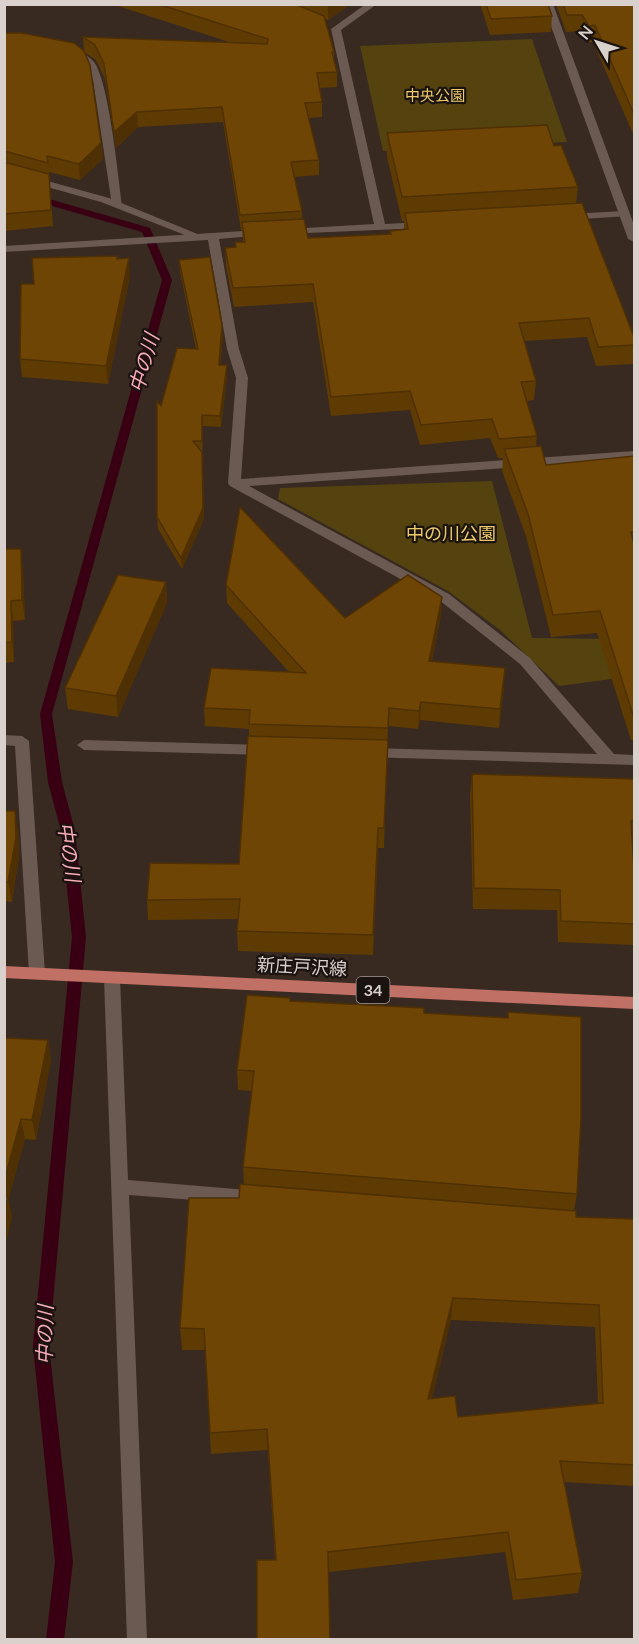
<svg xmlns="http://www.w3.org/2000/svg" width="639" height="1644" viewBox="0 0 639 1644" font-family="Lato,'Noto Sans JP',sans-serif">
<style>
.green{fill:#54430f}
.lines{fill:none;stroke-linecap:round;stroke-linejoin:round}
.stream{fill:#380012;fill-rule:evenodd}
.lane{fill:#6b5a51;fill-rule:evenodd}
.street{fill:#6b5a51;fill-rule:evenodd}
.secondary{fill:#6b5a51;fill-rule:evenodd}
.primary{fill:#c07064;fill-rule:evenodd}
.wall{fill:#5f3b04;fill-rule:evenodd}
.shaded-wall{fill:#4e3004}
.building{fill:#6f4505;stroke:#4e3004;stroke-width:1.5;fill-rule:evenodd}
.labels{text-anchor:middle;stroke-width:4.5;stroke-linejoin:round;paint-order:stroke}
.far-park-label{font-size:15px;fill:#edcb6c;stroke:#1a1310}
.shield{fill:#1a1310;stroke:#a19894;stroke-width:1.5}
.shield-label{font-size:16px;font-weight:bold;fill:#dbd1cc}
.park-label{font-size:18px;fill:#edcb6c;stroke:#1a1310}
.street-label{font-size:18px;fill:#dbd1cc;stroke:#1a1310}
.water-label{font-size:20px;font-style:italic;fill:#fbaab9;stroke:#1a1310}
</style>
<rect width="100%" height="100%" fill="#382921"/>
<!-- green -->
<g class="green">
<path d="M532 39 567 142 383 151 360 46Z"/>
<path d="M492 481 532 638 622 639 634 676 559 686 500 630 448 591 278 499 280 488Z"/>
</g>
<g class="lines">
<!-- stream -->
<path class="stream" d="M4 186 150 228 172 280 52 714 62 782 75 831 86 937 49 1346 73 1562 64 1640H46L55 1562 33 1346 72 937 61 831 48 782 40 714 162 280 142 232 4 192Z"/>
<!-- lane -->
<path class="lane" d="M4 169 109 198 205 237 199 240 195 239 101 202 4 175Z"/>
<!-- street -->
<g class="street">
<path d="M366 4H377L341 30 385 224 423 222 428 225 423 228 284 234V230L288 229 374 224 331 29Z"/>
<path d="M69 49C79 51 87 54 94 62 109 82 118 175 122 205L121 207 112 205 93 80 85 64 66 54V50Z"/>
<path d="M624 211 628 212V216L567 220 562 217 567 214Z"/>
<path d="M261 230 267 233 265 235 219 239 239 349 248 378 241 479 634 451V459L249 486 449 594 530 658 614 754 634 755V765L364 757 362 753 364 749 369 748 597 754 520 664 439 600 230 486 228 483 236 378 227 349 208 240 4 252V246Z"/>
<path d="M4 735 22 736 29 741 45 973 43 977H31L29 973 15 746 4 745Z"/>
<path d="M84 740 267 745 274 750 267 755 84 750 77 745Z"/>
<path d="M112 972 118 974 120 978 128 1180 258 1191 264 1193 267 1198 264 1203 258 1205 129 1195 147 1640H127L104 978 106 974Z"/>
</g>
<!-- secondary -->
<path class="secondary" d="M543 4H553L634 225V242L628 239Z"/>
<!-- primary -->
<path class="primary" d="M4 966 634 997V1009L4 978Z"/>
</g>
<!-- wall -->
<g class="wall">
<path d="M112 4H351L328 20 325 19 334 52V61L337 72V87L320 88 322 102V117L308 118 319 160V175L294 177 302 211V219L308 238 390 234V231L404 229V221H402L387 157V133L554 146 578 187 576 204 634 337V364L596 366 587 337 524 341 536 381 534 400 527 401 537 436 536 447 546 465 634 456V741L631 740 597 633 551 637 526 536 502 471 503 458H498L490 438 420 445 410 410 331 416 313 302 234 307 226 266 225 248 235 247V242H243L242 230H241L223 122 138 127 116 148 105 79 96 60 84 52 101 143 103 159 80 180 49 172 53 226 4 231V33L84 51 83 37 232 43Z"/>
<path d="M480 4H548L552 16 551 32 490 35Z"/>
<path d="M556 4H634V136L593 42H587L581 31 566 32Z"/>
<path d="M117 259 130 276 108 384 22 377 20 359 34 284Z"/>
<path d="M179 260 223 337 220 365 227 376 221 427 202 426 204 519 182 569 158 529 157 517 161 406 196 349 180 271Z"/>
<path d="M4 549 23 568 25 620 13 621 14 662 4 663Z"/>
<path d="M166 582 167 603 118 717 68 709 65 688Z"/>
<path d="M226 585 345 618 442 597 441 615 432 661 504 687 499 728 420 720 418 729 388 726 384 848H378L373 955 238 951 237 931 238 919 148 920 147 900 239 864 249 736V729L205 726 204 708 289 672 227 603Z"/>
<path d="M472 774 634 779V842H633L634 870V945L558 942 557 910 473 909 470 795Z"/>
<path d="M4 811 18 831 19 857 12 902 4 901Z"/>
<path d="M290 1001 424 1013 577 1194 574 1211 576 1217 634 1219V1486L564 1482 582 1573 578 1593 513 1600 505 1552 329 1572 275 1560 268 1450 211 1454 205 1350H182L180 1328 239 1198 244 1184 243 1167 252 1091 238 1090 237 1070ZM451 1320 595 1327 598 1403 458 1417 432 1398Z"/>
<path d="M4 1038 48 1040 51 1061 36 1140 25 1139 8 1200 12 1217 4 1247Z"/>
</g>
<!-- shaded-wall -->
<g class="shaded-wall">
<path d="M329 4H351L328 20V5Z"/>
<path d="M137 112 138 127 116 148 114 132Z"/>
<path d="M101 143 103 159 80 180 79 164Z"/>
<path d="M129 258 130 276 108 384 106 366Z"/>
<path d="M222 325 223 337 219 376V365Z"/>
<path d="M227 365V376L221 427 220 416Z"/>
<path d="M203 464 204 519 182 569 181 558Z"/>
<path d="M21 549 23 568 25 620 22 600Z"/>
<path d="M166 582 167 603 118 717 116 696Z"/>
<path d="M442 597 441 615 428 680 429 661Z"/>
<path d="M11 601 13 621 14 662 12 642Z"/>
<path d="M505 668 504 687 499 728 500 709Z"/>
<path d="M421 702 420 720 418 729 419 711Z"/>
<path d="M15 811 18 831 19 857 12 902 8 882Z"/>
<path d="M48 1040 51 1061 36 1140 32 1120Z"/>
<path d="M21 1119 25 1139 8 1200 12 1217 4 1247V1181Z"/>
<path d="M453 1298 451 1320 427 1420 428 1399Z"/>
</g>
<!-- building -->
<g class="building">
<path d="M158 4H295L324 16 334 52H332L337 72 317 73 322 102 305 103 319 160 291 162 302 211 240 215 222 107 137 112 114 132 104 64 95 45 83 37 267 44 268 39Z"/>
<path d="M486 4H548L552 16 491 19Z"/>
<path d="M563 4H634V114L595 25 589 26 582 15H567Z"/>
<path d="M4 33H22L74 43 84 51 90 65 101 143 79 164 47 156 48 163 4 151Z"/>
<path d="M547 125 554 146 561 145 578 187 402 197 387 133Z"/>
<path d="M4 162 49 174 51 210 4 214Z"/>
<path d="M582 203 634 337V345L598 347 589 318 519 323 536 381 521 382 537 436 499 439 492 419 421 425 410 391 331 397 313 284 233 288 225 248 236 247 235 242H245L242 222 304 219 308 238 391 234 390 231 408 229 405 213Z"/>
<path d="M117 256V259L129 258 106 366 20 359 21 284H34L32 258Z"/>
<path d="M210 257 222 325 219 365H227L220 416 202 415V441H193L202 452 203 508 181 558 157 517V401L161 406 177 348 198 349 179 260Z"/>
<path d="M541 446 546 465 634 456V532H631L634 544V718L600 611 553 615 528 514 504 449Z"/>
<path d="M240 507 345 618 408 575 442 597 429 661 505 668 500 709 421 702 419 711 389 708 388 728 249 724 250 710 204 708 211 668 306 673 226 585Z"/>
<path d="M4 549H21L22 600 11 601 12 642 4 643Z"/>
<path d="M118 575 166 582 116 696 65 688Z"/>
<path d="M248 736 388 740 384 828H378L373 935 237 931 240 899 147 900 150 863 239 864Z"/>
<path d="M472 774 634 779V821H631L634 870V924L561 921 560 890 474 888Z"/>
<path d="M4 811H15L16 838 8 882H4Z"/>
<path d="M247 995 290 998V1001L424 1008V1013L508 1018V1012L581 1017V1118L577 1194 243 1167 254 1071 237 1070Z"/>
<path d="M4 1038 48 1040 32 1120 21 1119 4 1181Z"/>
<path d="M240 1184 576 1211V1217L634 1219V1465L560 1461 582 1573 516 1580 508 1532 328 1552 330 1640H257V1560H276L267 1429 210 1433 204 1329 180 1328 189 1198H239ZM453 1298 599 1305 603 1403 458 1417 455 1396 428 1399Z"/>
<path d="M4 1197H8L4 1212Z"/>
</g>
<g class="labels">
<!-- far-park labels -->
<g class="far-park-label">
<text x="435" y="101">中央公園</text>
</g>
<!-- shield labels -->
<rect class="shield" x="356.5" y="977" width="33" height="26" rx="4.5"/>
<g class="shield-label">
<text x="373" y="996">34</text>
</g>
<!-- park labels -->
<g class="park-label">
<text x="451" y="540">中の川公園</text>
</g>
<!-- street labels -->
<g class="street-label">
<text transform="translate(302 967) rotate(3)" y="6">新庄戸沢線</text>
</g>
<!-- water labels -->
<g class="water-label">
<text transform="translate(144 363) rotate(-74)" y="7">中の川</text>
<text transform="translate(69 852) rotate(82)" y="7">中の川</text>
<text transform="translate(45 1335) rotate(-89)" y="7">中の川</text>
</g>
</g>
<!-- border -->
<rect width="639" height="1644" fill="none" stroke="#dbd1cc" stroke-width="12"/>
<!-- north arrow -->
<g transform="translate(597 42) rotate(309)" stroke="#1a1310" stroke-width="4.5" paint-order="stroke">
<path d="M0-4.5L10 22L0 15L-10 22Z" fill="#dbd1cc"/>
<text y="-9" font-size="16" font-weight="bold" text-anchor="middle" fill="#dbd1cc">N</text>
</g>
</svg>
